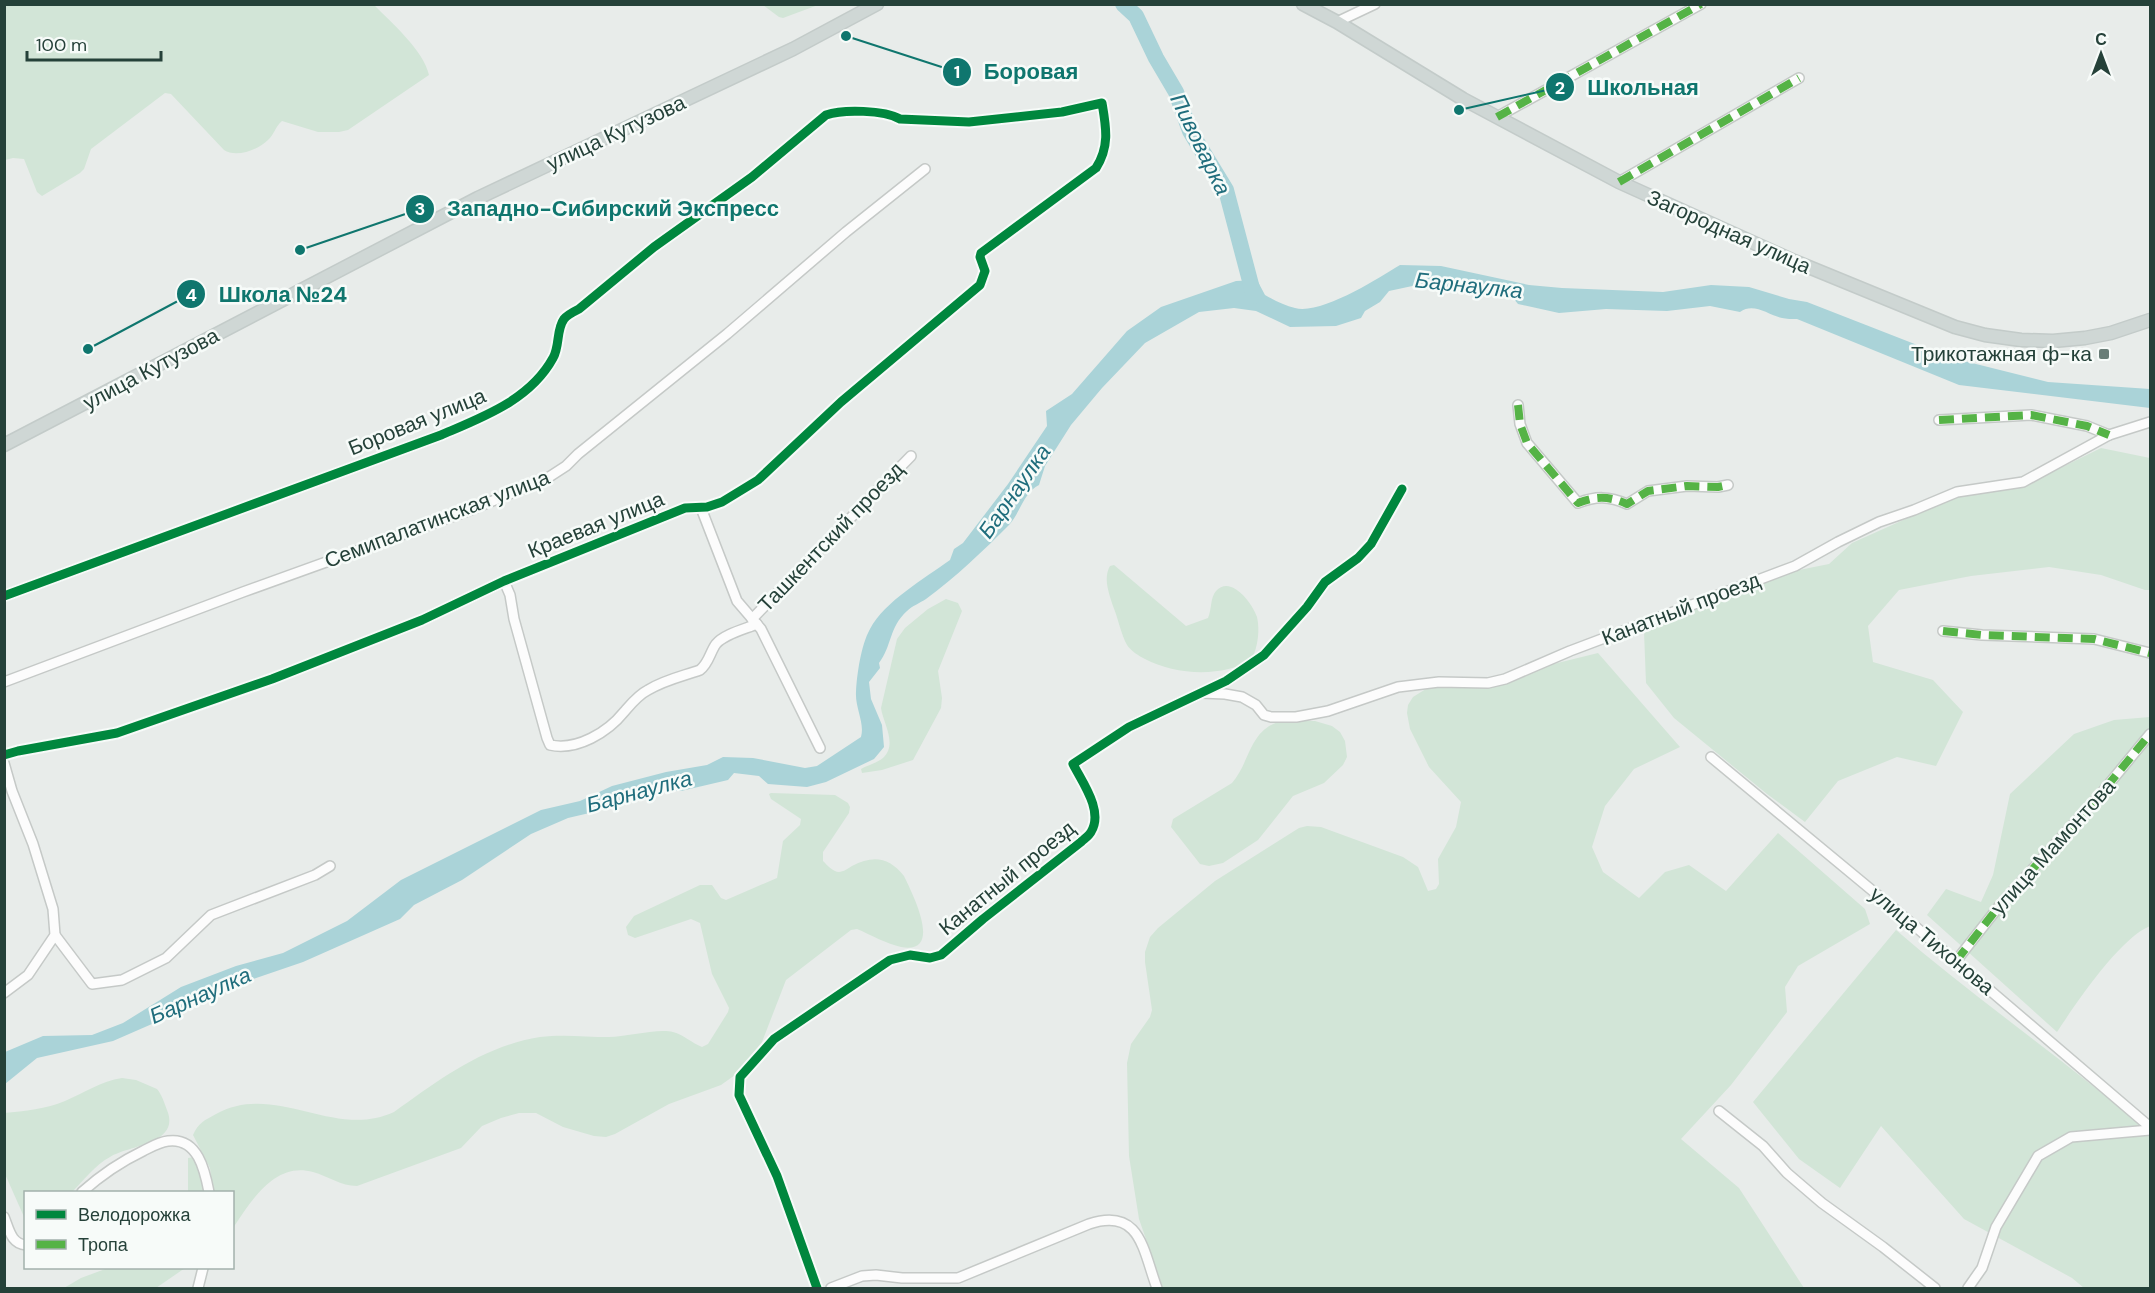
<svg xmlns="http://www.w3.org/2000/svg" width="2155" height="1293" viewBox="0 0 2155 1293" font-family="'DM Sans',sans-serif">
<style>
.green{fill:#d2e5d7}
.water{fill:#aad3d8}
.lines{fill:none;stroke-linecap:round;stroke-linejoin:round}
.river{stroke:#aad3d8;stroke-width:16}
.minor-casing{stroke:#c5c9c7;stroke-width:12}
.major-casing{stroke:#c3cbc9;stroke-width:15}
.minor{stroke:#fcfcfc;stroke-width:9}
.major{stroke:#cfd7d5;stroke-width:12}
.quiet{stroke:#55b346;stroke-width:8;stroke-dasharray:15 8;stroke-linecap:butt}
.cycleway-casing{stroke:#f7fbf9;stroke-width:13}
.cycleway{stroke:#00873e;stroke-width:9}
.poi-dot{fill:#697d77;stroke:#f7fbf9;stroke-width:2}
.labels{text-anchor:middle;stroke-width:5;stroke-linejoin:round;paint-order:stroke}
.street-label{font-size:21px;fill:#254139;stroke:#f7fbf9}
.poi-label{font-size:21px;fill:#254139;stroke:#f7fbf9;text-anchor:end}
.water-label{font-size:22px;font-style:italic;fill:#1f6d7c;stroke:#f7fbf9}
.leader{fill:none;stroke:#0f766e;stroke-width:2}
.callout-dot{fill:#0f766e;stroke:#f7fbf9;stroke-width:2}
.mark-label{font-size:18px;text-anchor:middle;font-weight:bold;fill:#fff}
.callout-label{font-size:22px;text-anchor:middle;font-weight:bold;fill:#0f766e;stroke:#f7fbf9;stroke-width:5;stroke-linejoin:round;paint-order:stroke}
</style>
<rect width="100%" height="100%" fill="#e8ecea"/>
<!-- green -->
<g class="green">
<path d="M5 4 374 5C391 22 424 51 429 75L348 130 339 132H318L282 121C275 127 274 135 268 140 258 150 236 158 224 150L171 94 165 93 91 149 84 169 80 173 42 196 37 192 24 159 13 158 5 160Z"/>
<path d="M763 5H818L783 18 779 17Z"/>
<path d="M2101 448 2150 458V590H2145L2101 575 2049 567 1971 576 1899 590 1868 626 1873 662 1933 680 1963 712 1936 766 1897 757 1838 781 1805 822 1767 794 1674 718 1646 683 1644 632 1659 622 1794 571 1829 564 1852 543 1959 495 2026 485Z"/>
<path d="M1114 565 1186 626 1208 618C1212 609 1210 598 1216 591 1231 574 1253 604 1257 617 1260 630 1258 646 1252 659 1223 678 1175 675 1145 659 1139 656 1131 651 1127 645 1121 634 1118 618 1113 606 1109 593 1103 578 1110 566Z"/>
<path d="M946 599 958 603 962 611 938 671 942 698 941 708 913 760 882 770 862 773 861 769C868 765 877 763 883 758 898 744 883 723 881 708L897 639 905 628 928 609Z"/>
<path d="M1598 653 1680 747 1634 769 1605 806 1592 847 1603 872 1639 898 1665 872 1689 865 1726 891 1778 833 1865 909 1870 924 1798 966 1785 987 1787 1012 1731 1085 1681 1139 1739 1188 1804 1288H1163L1139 1219 1129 1156 1127 1063 1131 1044 1150 1017 1152 1010 1145 962V952L1150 937 1158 928 1215 881 1299 828 1307 826 1321 827 1403 857 1418 867 1428 891 1436 889 1439 884 1438 859 1456 827 1461 802 1429 767 1410 729 1407 713 1408 705 1413 697 1429 687 1488 680Z"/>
<path d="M2150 717V926C2120 938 2076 1003 2057 1032L1927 915 1946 889 1981 902 1993 875 2010 794 2074 734 2114 720Z"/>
<path d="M1282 721H1315L1332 726 1340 732 1345 741 1347 757 1343 765 1324 783 1293 796 1258 840 1223 863 1209 866 1200 864 1171 827 1173 819 1232 783C1251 761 1249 729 1282 721Z"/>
<path d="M771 793 835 795 848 803 850 807 849 813 823 852V861C827 865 833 872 839 872 843 872 849 868 852 866 873 855 889 857 904 876 911 891 945 955 901 947 887 944 871 935 857 929L851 930 786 980 762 1042 735 1075 721 1085 669 1104 615 1134 606 1137 594 1136 563 1127 536 1113H519L501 1118 482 1126 461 1148 357 1186C341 1186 328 1176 313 1172 275 1161 251 1201 233 1228L232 1192H213L210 1168 193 1135C198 1123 205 1120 216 1114 275 1081 334 1140 394 1112 439 1080 483 1046 540 1037 563 1034 586 1037 609 1037 626 1037 658 1028 673 1032 684 1035 692 1043 702 1047L708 1044 728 1012 729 1008 712 974 700 923 691 919 635 938 628 935 626 927 634 916 700 885H712L721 898 726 900 777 878 783 841 800 825 801 819 771 799 769 794Z"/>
<path d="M1896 930C1978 1001 2068 1062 2150 1133V1288H2084L2072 1278 1964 1219 1881 1126 1840 1188 1799 1159 1753 1102Z"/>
<path d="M122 1078 136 1080 157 1089C162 1095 164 1102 167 1110 181 1144 129 1145 110 1157 95 1165 83 1181 72 1192H26L25 1219 5 1174 4 1113C25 1111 46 1109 65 1101 84 1093 101 1081 122 1078Z"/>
<path d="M194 1157 199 1167 205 1192H188V1158Z"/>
<path d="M108 1268H185L156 1288H64L81 1278Z"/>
</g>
<!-- water -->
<path class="water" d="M1400 265 1441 266 1529 285 1562 288 1663 292 1711 285 1749 287 1789 299 1807 302 1948 357 2048 382 2150 389V408L1959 385 1797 319C1792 319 1786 319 1782 318 1768 315 1754 302 1740 312L1710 306 1667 311 1606 309 1559 313 1518 304 1509 293 1498 296 1417 285 1389 291 1380 302 1365 311 1361 318 1336 326 1290 327 1256 311 1234 308 1199 312 1145 343 1102 388 1071 425 1045 466 1039 485C1024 492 1020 513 1009 525 984 550 955 578 926 599 920 603 912 606 907 611 889 627 892 646 879 663L880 668 869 682 871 699 882 725 884 747 874 759 826 782 807 787 768 784 759 776 734 773 728 780 681 791H667L664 788 630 795 598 811 568 818 531 834 462 880 414 905 400 919 303 962 227 988 184 1010 113 1041 37 1058 5 1084V1052L43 1036 92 1035 123 1023 181 987 236 966 283 953 347 921 401 880 541 810 580 801 612 786 666 772 707 765 723 757 753 758 805 768 817 766 861 737C865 723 855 708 856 692 857 674 861 645 870 629 885 601 924 579 950 560L954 549 963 543 1008 484 1047 426 1046 411 1072 394 1127 331 1161 307 1236 281 1257 280 1265 295C1274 300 1285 306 1295 308 1321 315 1377 279 1400 265Z"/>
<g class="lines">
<!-- river -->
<path class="river" d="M1123 4 1136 16 1156 58 1176 92 1190 131 1226 190 1254 296"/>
<defs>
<g id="minor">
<path d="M1337 22 1375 4"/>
<path d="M1497 117 1701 4"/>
<path d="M1619 182 1799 78"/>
<path d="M1518 405 1520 424 1527 443 1578 503C1596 496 1609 496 1627 504L1648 491 1687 486 1718 487 1728 485"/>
<path d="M1939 420 2031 415 2087 426 2109 435"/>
<path d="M701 508 737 601 761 629 820 748"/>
<path d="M504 581 510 595 514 619 547 738 550 745C577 751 608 732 624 712 631 704 638 695 648 690 664 680 683 676 700 670 709 663 710 652 716 644 724 634 745 629 757 624"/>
<path d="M4 596 441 435C483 417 530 400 553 358 560 346 556 330 564 319 567 315 575 311 579 309L654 247 752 177 826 115C843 109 884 110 900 119L969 122 1062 112 1102 103C1106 127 1110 146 1096 168L981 253 980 257 985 271 980 285 841 402 758 480 722 502 707 507 685 508 504 581 422 620 272 679 117 733 18 751 4 755"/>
<path d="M752 619 911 456"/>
<path d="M1943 631 1982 635 2094 639 2150 653"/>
<path d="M4 682 243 592 473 509 546 479 566 466 578 454 727 334 846 232 925 169"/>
<path d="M1202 693 1225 694 1242 697 1256 705 1264 715 1271 717H1296L1328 711 1398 687 1439 682 1488 683 1505 679 1570 651 1795 566 1838 542 1879 522 1914 510 1957 492 2023 482 2109 435 2150 422"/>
<path d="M1711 757 1903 916 2150 1127"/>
<path d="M4 763 12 791 33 844 53 909 55 935 28 975 4 993"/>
<path d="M55 935 92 984 122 980 166 958 211 915 315 875 330 866"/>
<path d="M1956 961 2000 905 2099 796 2150 734"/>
<path d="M1719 1111 1763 1146 1787 1173 1822 1203 1883 1247 1935 1288"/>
<path d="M82 1192C100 1176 120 1162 143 1151 151 1147 159 1142 168 1141 198 1137 205 1171 209 1192"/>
<path d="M4 1217C9 1229 11 1244 26 1245"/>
<path d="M198 1288 203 1268"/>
<path d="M817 1288 777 1176 739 1095 740 1077 774 1039 890 960 910 955 930 958 941 955 983 919 1081 842C1084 839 1089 836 1091 832 1104 811 1082 782 1073 764L1129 727 1226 681 1264 655 1307 607 1325 582 1358 558 1371 544 1402 489"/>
<path d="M831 1288 862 1276 876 1275 902 1278H958L1089 1224C1141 1207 1143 1251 1157 1288"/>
<path d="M1968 1288 1982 1268 1996 1227 2038 1156 2071 1137 2150 1130"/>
</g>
<g id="major">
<path d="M1303 4 1337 22 1463 99 1619 182 1794 261 1955 327 1985 335 2021 340 2053 341 2085 338 2111 333 2150 320"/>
<path d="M4 445 478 198 793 49 877 4"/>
</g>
</defs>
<!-- minor casing -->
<use href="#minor" class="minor-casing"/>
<!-- major casing -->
<use href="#major" class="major-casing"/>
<!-- minor -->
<use href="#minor" class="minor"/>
<!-- major -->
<use href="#major" class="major"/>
<!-- quiet -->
<g class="quiet">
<path d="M1497 117 1701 4"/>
<path d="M1619 182 1799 78"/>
<path d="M1518 405 1520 424 1527 443 1578 503C1596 496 1609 496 1627 504L1648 491 1687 486 1718 487 1728 485"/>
<path d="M1939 420 2031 415 2087 426 2109 435"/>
<path d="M1943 631 1982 635 2094 639 2150 653"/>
<path d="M1956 961 2000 905 2099 796 2150 734"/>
</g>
<defs>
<g id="cycleway">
<path d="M4 596 441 435C483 417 530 400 553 358 560 346 556 330 564 319 567 315 575 311 579 309L654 247 752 177 826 115C843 109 884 110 900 119L969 122 1062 112 1102 103C1106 127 1110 146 1096 168L981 253 980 257 985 271 980 285 841 402 758 480 722 502 707 507 685 508 504 581 422 620 272 679 117 733 18 751 4 755"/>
<path d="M817 1288 777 1176 739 1095 740 1077 774 1039 890 960 910 955 930 958 941 955 983 919 1081 842C1084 839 1089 836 1091 832 1104 811 1082 782 1073 764L1129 727 1226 681 1264 655 1307 607 1325 582 1358 558 1371 544 1402 489"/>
</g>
</defs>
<!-- cycleway casing -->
<use href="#cycleway" class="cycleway-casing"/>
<!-- cycleway -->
<use href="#cycleway" class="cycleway"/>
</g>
<!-- markers -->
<rect class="poi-dot" x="2098" y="348" width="12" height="12" rx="3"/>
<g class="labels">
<!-- street labels -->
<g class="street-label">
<text transform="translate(616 133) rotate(-25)" y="7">улица Кутузова</text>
<text transform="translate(1729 232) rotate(24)" y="7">Загородная улица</text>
<text transform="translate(151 369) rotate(-28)" y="7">улица Кутузова</text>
<text transform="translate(417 422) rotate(-22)" y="7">Боровая улица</text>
<text transform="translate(437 519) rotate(-21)" y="7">Семипалатинская улица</text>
<text transform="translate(596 525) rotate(-22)" y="7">Краевая улица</text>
<text transform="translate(831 537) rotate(-46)" y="7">Ташкентский проезд</text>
<text transform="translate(1681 609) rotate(-21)" y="7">Канатный проезд</text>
<text transform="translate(2053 847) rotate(-48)" y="7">улица Мамонтова</text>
<text transform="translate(1007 878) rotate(-39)" y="7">Канатный проезд</text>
<text transform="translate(1932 941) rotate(40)" y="7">улица Тихонова</text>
</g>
<!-- poi labels -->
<g class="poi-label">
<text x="2092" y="361">Трикотажная ф-ка</text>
</g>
<!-- water labels -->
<g class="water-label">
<text transform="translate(1201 144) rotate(64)" y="8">Пивоварка</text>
<text transform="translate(1469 285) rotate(6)" y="8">Барнаулка</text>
<text transform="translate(1014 491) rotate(-55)" y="8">Барнаулка</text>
<text transform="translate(639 791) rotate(-15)" y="8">Барнаулка</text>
<text transform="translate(200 995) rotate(-24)" y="8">Барнаулка</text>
</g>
</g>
<!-- callouts -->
<path class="leader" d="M846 36L957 72M1459 110L1560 87M300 250L420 209M88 349L191 294"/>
<g class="callout-dot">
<circle cx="846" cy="36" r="6"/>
<circle cx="1459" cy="110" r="6"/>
<circle cx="300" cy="250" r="6"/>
<circle cx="88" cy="349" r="6"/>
<circle cx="957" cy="72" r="15"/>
<circle cx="1560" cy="87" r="15"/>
<circle cx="420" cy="209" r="15"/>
<circle cx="191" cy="294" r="15"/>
</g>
<g class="mark-label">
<text x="957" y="78">1</text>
<text x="1560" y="94">2</text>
<text x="420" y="215">3</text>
<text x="191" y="301">4</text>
</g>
<g class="callout-label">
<text x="1031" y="79">Боровая</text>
<text x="1643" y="95">Школьная</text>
<text x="613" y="216">Западно-Сибирский Экспресс</text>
<text x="283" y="302">Школа №24</text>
</g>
<!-- border -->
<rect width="2155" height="1293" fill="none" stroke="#254139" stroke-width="12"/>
<!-- legend -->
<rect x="24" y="1191" width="210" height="78" fill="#f7fbf9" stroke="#a3b1ac" stroke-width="1.5"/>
<rect x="36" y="1210" width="30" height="9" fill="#00873e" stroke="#a3b1ac" stroke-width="1.5"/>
<text x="78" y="1221" font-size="18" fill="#254139">Велодорожка</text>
<rect x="36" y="1240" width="30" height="9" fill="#55b346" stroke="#a3b1ac" stroke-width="1.5"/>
<text x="78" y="1251" font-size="18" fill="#254139">Тропа</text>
<!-- north arrow -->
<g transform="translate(2101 54)" stroke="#f7fbf9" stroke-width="4.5" paint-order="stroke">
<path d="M0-4.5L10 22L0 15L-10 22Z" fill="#254139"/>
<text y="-9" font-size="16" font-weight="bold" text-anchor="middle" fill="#254139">С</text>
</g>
<!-- scale -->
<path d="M27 51v9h134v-9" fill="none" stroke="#254139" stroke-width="3"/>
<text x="36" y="51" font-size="18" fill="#254139" stroke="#f7fbf9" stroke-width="4.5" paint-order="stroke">100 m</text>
</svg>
